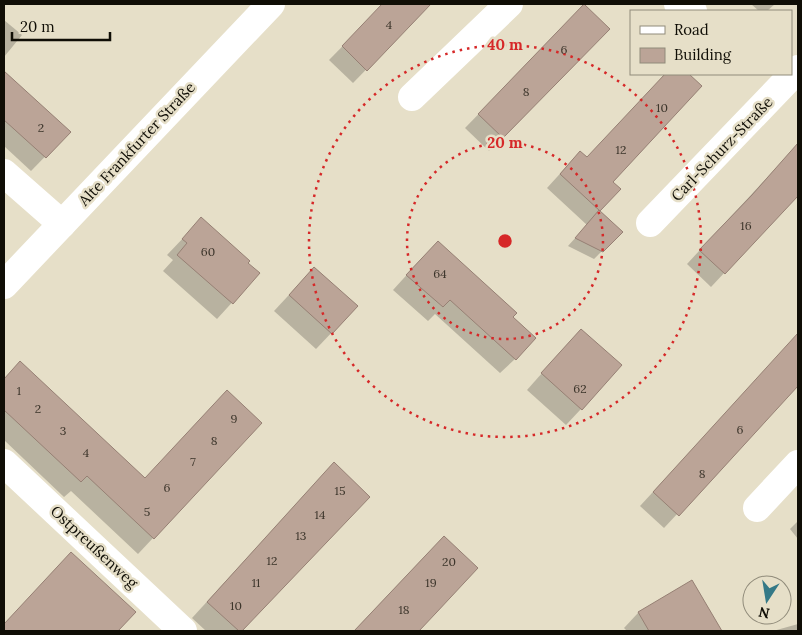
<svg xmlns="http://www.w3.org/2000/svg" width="802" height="635" viewBox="0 0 802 635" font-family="Lora,serif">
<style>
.shadow{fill:#0003}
.building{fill:#bba497;stroke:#968074}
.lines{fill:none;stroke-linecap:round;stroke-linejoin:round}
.minor{stroke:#fff;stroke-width:28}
.ring{fill:none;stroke:#d62828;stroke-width:2.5;stroke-dasharray:2.5 5}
.labels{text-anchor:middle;stroke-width:5;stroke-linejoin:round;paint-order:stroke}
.number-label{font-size:12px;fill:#3b342a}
.street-label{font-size:15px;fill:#100e06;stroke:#e6dfc8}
.centre{fill:#d62828;stroke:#e6dfc8;stroke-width:2.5}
.ring-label{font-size:15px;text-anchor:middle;font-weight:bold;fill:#d62828;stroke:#e6dfc8;stroke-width:5;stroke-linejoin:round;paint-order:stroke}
</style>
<rect width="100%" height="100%" fill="#e6dfc8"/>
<!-- shadow -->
<g class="shadow">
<path d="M384 4H430L353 83 329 60Z"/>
<path d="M751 4H775L767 11H759Z"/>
<path d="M571 19 608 29 489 151 465 128Z"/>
<path d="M4 20 22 35 4 57Z"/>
<path d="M4 72 69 132 31 171 4 146Z"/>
<path d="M666 74H687L701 86 612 182 619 189 598 211 621 232 594 259 568 246 587 225 547 188 567 166 587 159Z"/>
<path d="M798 144V194L711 287 687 264Z"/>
<path d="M186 235 246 263 258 274 217 319 163 271 173 260 167 255Z"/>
<path d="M423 257 511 317 515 359 500 373 435 314 428 321 393 290Z"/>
<path d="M314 268 357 306 316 349 274 311Z"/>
<path d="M798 335V385L664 528 640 506Z"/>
<path d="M566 346 581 409 566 425 527 390Z"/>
<path d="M20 363 153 538 138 554 71 491 64 497 4 440V380Z"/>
<path d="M319 479 369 497 240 631H206L192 618Z"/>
<path d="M798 521V539L790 529Z"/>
<path d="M429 552 476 569 417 631H354Z"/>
<path d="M61 564 135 612 116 631H4V625Z"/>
<path d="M691 582 721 631H627L624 628 638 613Z"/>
<path d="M798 624V631H773Z"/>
</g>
<!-- building -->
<g class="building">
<path d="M382 4H431L367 71 342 46Z"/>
<path d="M584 4 610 29 503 138 478 114Z"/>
<path d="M4 71 71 132 46 158 4 120Z"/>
<path d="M665 74H689L702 86 613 182 621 189 600 211 560 174 580 151 587 157Z"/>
<path d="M798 143V196L725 274 699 250 752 195Z"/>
<path d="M599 210 623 232 603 252 575 238Z"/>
<path d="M201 217 250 261 248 263 260 273 233 304 177 255 187 243 182 239Z"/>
<path d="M438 241 517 313 513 317 536 338 516 360 450 300 443 307 406 275Z"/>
<path d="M314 267 358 306 332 334 289 295Z"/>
<path d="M581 329 622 365 582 410 541 373Z"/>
<path d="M798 333V386L679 516 653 492Z"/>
<path d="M20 361 145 478 227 390 262 423 154 539 87 476 81 482 4 410V379Z"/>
<path d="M334 462 370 497 242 631H239L207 602Z"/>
<path d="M444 536 478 568 436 613 419 631H354Z"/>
<path d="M71 552 136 612 118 631H4V624Z"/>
<path d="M692 580 722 631H649L638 612Z"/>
</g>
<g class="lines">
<!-- minor -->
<g class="minor">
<path d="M678 4 693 11"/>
<path d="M412 97 509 4"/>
<path d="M4 173 62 224"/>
<path d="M650 223 798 69"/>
<path d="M4 285 271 4"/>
<path d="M4 463 183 631"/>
<path d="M757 508 798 464"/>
</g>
</g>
<!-- distance rings -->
<g class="ring">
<circle cx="505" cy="241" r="98"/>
<circle cx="505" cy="241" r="196"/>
</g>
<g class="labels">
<!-- number labels -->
<g class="number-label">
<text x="389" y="29">4</text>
<text x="564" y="54">6</text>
<text x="526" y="96">8</text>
<text x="662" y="112">10</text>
<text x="41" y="132">2</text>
<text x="621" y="154">12</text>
<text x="746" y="230">16</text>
<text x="208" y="256">60</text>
<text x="440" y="278">64</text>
<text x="580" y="393">62</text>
<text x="19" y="395">1</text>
<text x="38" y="413">2</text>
<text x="234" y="423">9</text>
<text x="740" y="434">6</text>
<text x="63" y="435">3</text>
<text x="214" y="445">8</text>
<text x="86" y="457">4</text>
<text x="193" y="466">7</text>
<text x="702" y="478">8</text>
<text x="167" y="492">6</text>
<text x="340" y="495">15</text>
<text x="147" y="516">5</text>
<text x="320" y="519">14</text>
<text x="301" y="540">13</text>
<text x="272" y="565">12</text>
<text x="449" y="566">20</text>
<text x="256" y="587">11</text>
<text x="431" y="587">19</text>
<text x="236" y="610">10</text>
<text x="404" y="614">18</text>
</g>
<!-- street labels -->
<g class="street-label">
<text transform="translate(137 144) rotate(-47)" y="5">Alte Frankfurter Straße</text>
<text transform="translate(722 149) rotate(-46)" y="5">Carl-Schurz-Straße</text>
<text transform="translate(94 547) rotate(43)" y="5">Ostpreußenweg</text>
</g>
</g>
<circle cx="505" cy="241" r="8" class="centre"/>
<g class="ring-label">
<text x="505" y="50">40 m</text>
<text x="505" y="148">20 m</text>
</g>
<!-- border -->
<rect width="802" height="635" fill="none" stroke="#100e06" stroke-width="10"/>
<!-- legend -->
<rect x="630" y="10" width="162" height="65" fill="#e6dfc8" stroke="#908b7a"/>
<rect x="640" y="26" width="25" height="8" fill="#ffffff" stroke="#908b7a"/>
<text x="674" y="35" font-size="15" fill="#100e06">Road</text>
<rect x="640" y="48" width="25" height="15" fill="#bba497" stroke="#908b7a"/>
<text x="674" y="60" font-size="15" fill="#100e06">Building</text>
<!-- north arrow -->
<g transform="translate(767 600) rotate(192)"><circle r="24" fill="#e6dfc8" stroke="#908b7a"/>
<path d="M0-4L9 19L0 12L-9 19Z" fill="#347987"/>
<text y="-8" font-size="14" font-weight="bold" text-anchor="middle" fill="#100e06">N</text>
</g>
<!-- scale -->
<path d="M12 32v8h98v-8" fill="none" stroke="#100e06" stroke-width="2.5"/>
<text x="20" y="32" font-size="15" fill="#100e06" stroke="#e6dfc8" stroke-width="4" paint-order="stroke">20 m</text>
</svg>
